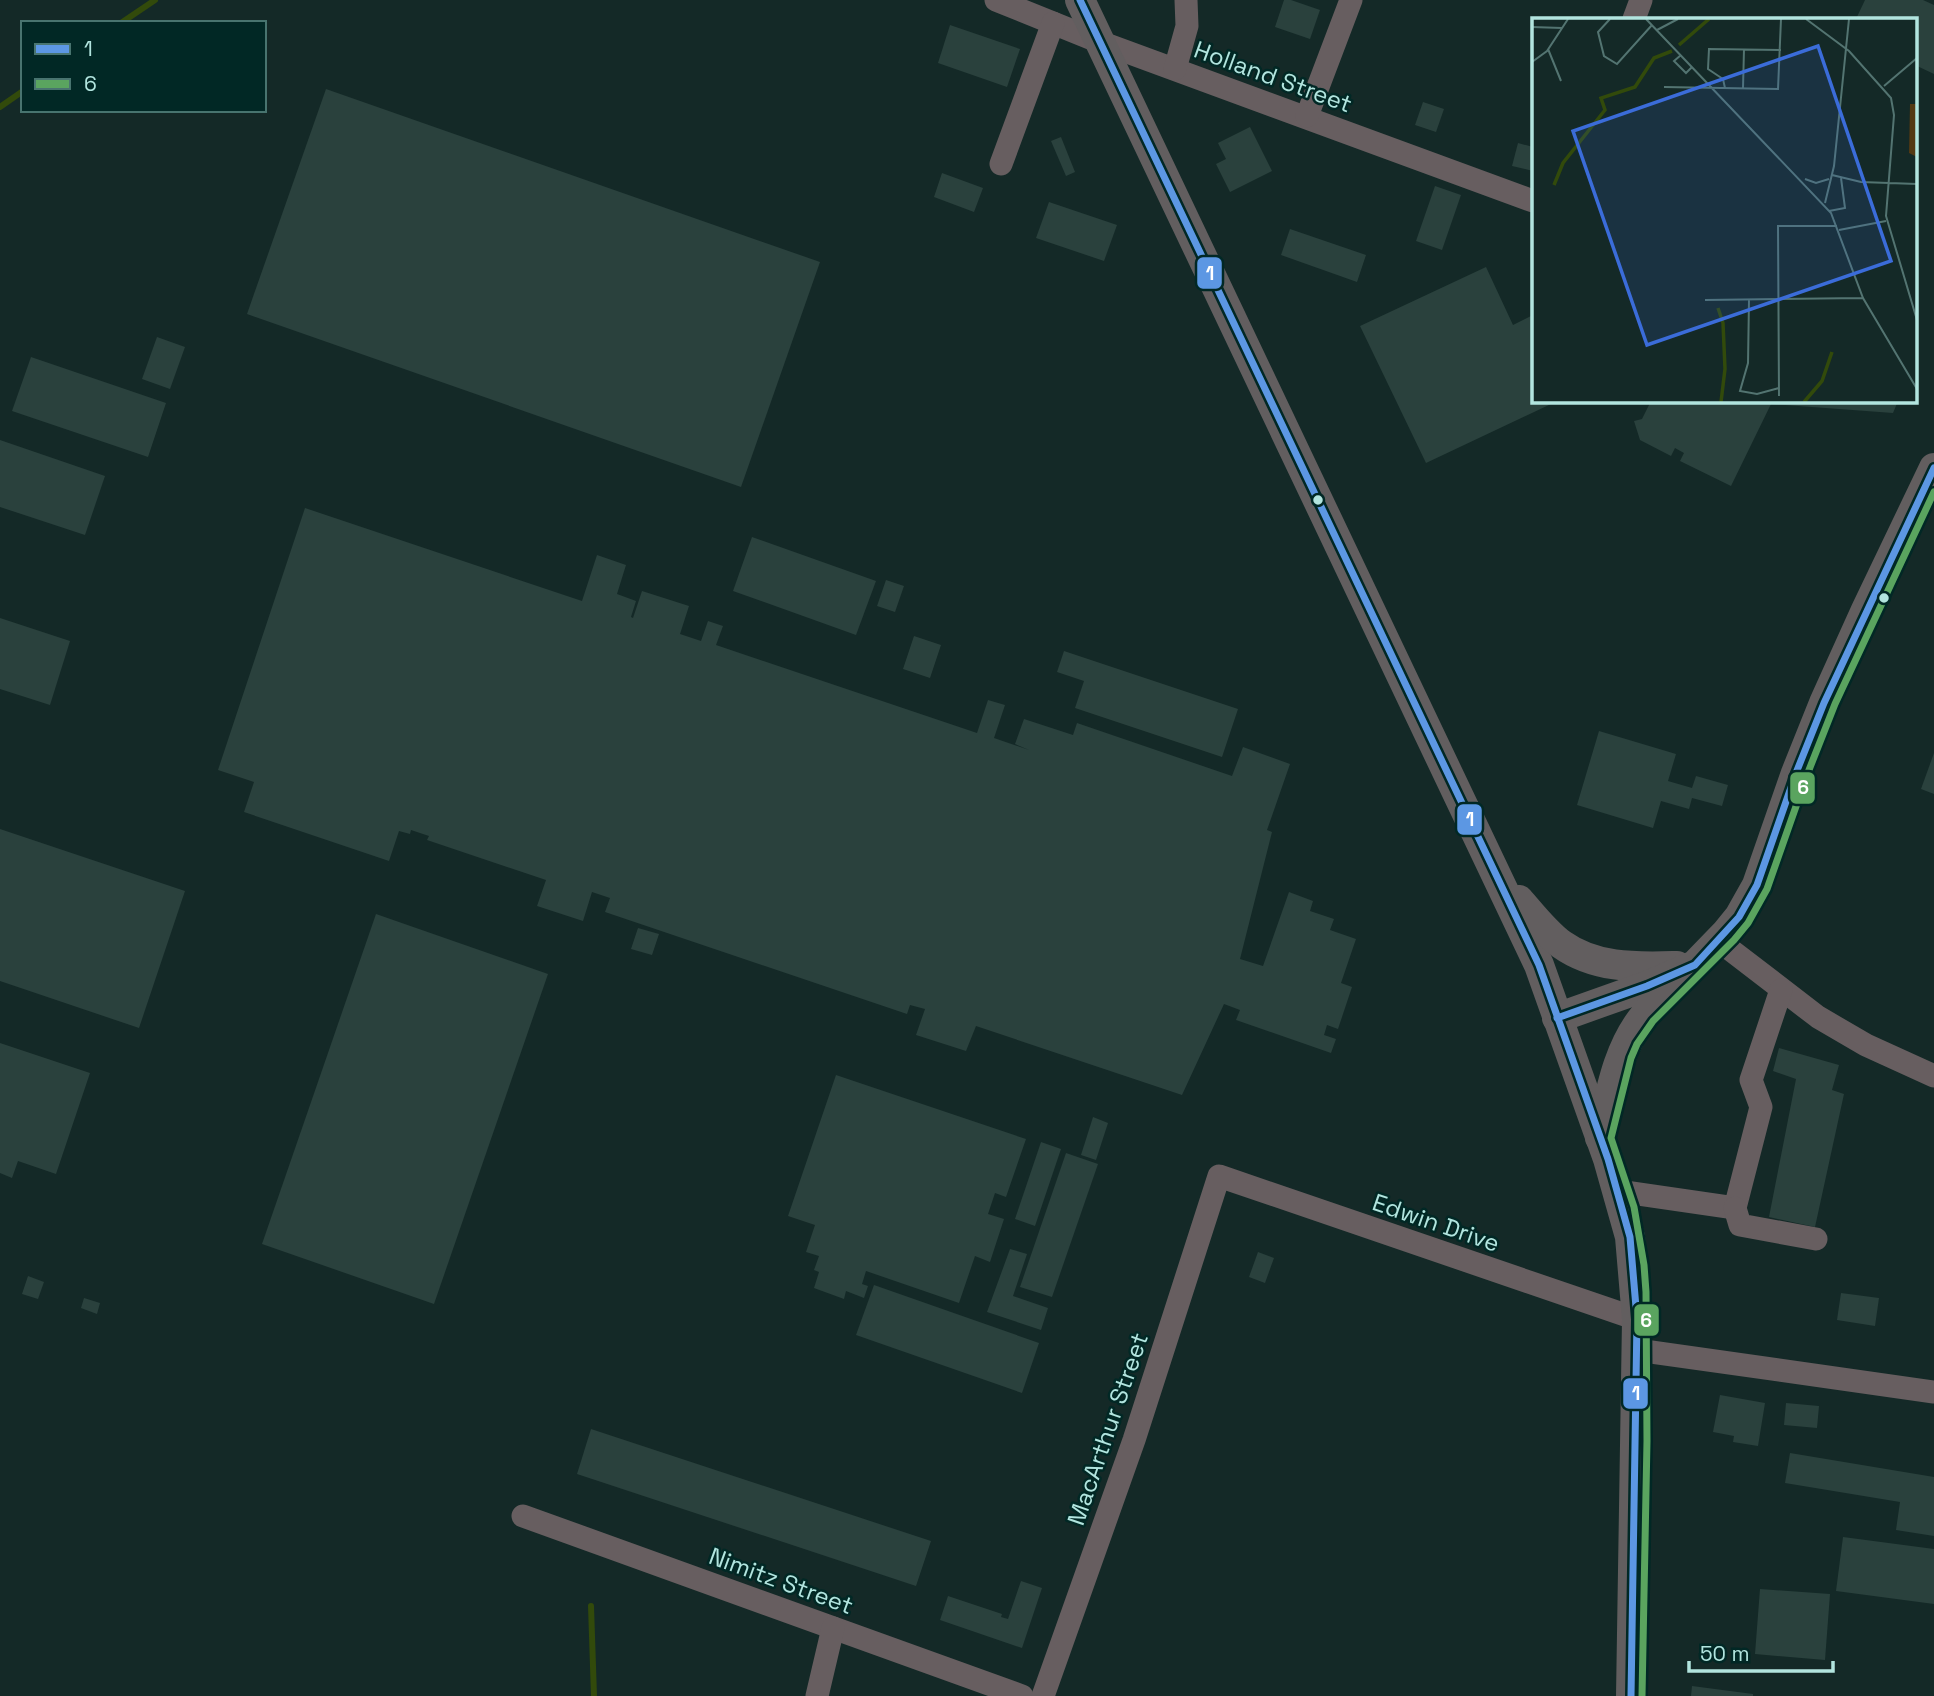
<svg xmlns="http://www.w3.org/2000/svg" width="1934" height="1696" viewBox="0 0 1934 1696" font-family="'Space Grotesk',sans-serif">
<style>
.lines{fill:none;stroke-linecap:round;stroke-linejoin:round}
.stream{stroke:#324a0b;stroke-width:6}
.building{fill:#2a413d}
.minor{stroke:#675e60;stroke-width:23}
.major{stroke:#625e5f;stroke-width:30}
.bus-1-casing{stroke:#012825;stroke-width:12}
.bus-2-casing{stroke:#012825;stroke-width:12}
.bus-1{stroke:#5c97e3;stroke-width:7}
.bus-2{stroke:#5aa45f;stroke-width:7}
.bus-dot{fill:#b2e5df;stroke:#012825;stroke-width:2.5}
.labels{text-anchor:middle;stroke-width:5;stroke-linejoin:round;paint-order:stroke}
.street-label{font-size:24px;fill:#b2e5df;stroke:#012825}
.inset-river{fill:none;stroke:#324a0b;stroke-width:3.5}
.inset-road{fill:none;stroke:#537471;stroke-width:2}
.view{fill:#3b6cd9;fill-opacity:0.15;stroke:#3b6cd9;stroke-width:3.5}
.inset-edge{fill:none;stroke:#b2e5df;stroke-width:3.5}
.line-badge{stroke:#012825;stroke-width:2.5}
.badge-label{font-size:19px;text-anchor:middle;font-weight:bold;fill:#fff}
</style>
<rect width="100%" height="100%" fill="#142927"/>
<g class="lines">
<!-- stream -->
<g class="stream">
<path d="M121 23 155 0"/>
<path d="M0 107 23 91"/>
<path d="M591 1606 594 1696"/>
</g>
</g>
<!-- building -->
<g class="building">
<path d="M1284 0H1291L1320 10 1310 39 1275 27Z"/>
<path d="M1865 0H1923L1934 5V74L1915 65V19H1856Z"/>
<path d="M950 25 1020 49 1007 87 938 63Z"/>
<path d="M326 89 820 262 741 487 247 314Z"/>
<path d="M1423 102 1444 109 1436 132 1415 125Z"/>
<path d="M1250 127 1272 171 1230 192 1216 164 1226 159 1218 143Z"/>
<path d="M1061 137 1075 172 1066 176 1051 141Z"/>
<path d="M1518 143 1533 147V171L1512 166Z"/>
<path d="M942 173 983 188 974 212 934 197Z"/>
<path d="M1435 186 1461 195 1442 250 1416 241Z"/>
<path d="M1049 202 1117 225 1104 261 1036 238Z"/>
<path d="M1290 229 1366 255 1357 282 1281 255Z"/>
<path d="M1486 267 1513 325 1533 315V401H1550L1551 404 1426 463 1360 326Z"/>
<path d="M157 337 185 347 170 389 142 379Z"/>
<path d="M31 357 166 403 148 457 12 411Z"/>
<path d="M1651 401H1898L1893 413 1771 404 1731 486 1680 461 1684 453 1675 448 1671 456 1640 440 1634 421 1642 419Z"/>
<path d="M0 440 105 476 85 535 0 507Z"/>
<path d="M305 508 582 601 597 555 626 565 617 594 636 601 631 617 633 618 642 591 689 606 680 634 701 641 708 621 723 626 716 645 977 733 988 700 1005 705 994 738 1029 750 1015 744 1024 719 1073 735 1077 723 1232 776 1243 747 1290 764 1267 830 1272 832 1240 959 1263 966 1289 892 1313 901 1310 911 1334 919 1330 930 1356 939 1341 983 1352 987 1338 1029 1327 1025 1324 1035 1336 1039 1331 1053 1236 1020 1240 1010 1224 1004 1182 1095 976 1026 966 1051 916 1035 925 1009 910 1005 907 1014 605 912 610 898 592 892 583 921 537 906 546 880 427 840 429 836 411 830 410 834 399 831 389 861 244 812 254 782 218 770Z"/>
<path d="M752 537 876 581 856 635 733 591Z"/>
<path d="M886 580 904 586 895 612 877 606Z"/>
<path d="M0 618 70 641 50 705 0 689Z"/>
<path d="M914 636 941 645 930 678 903 669Z"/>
<path d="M1064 651 1238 709 1222 757 1075 708 1084 681 1057 672Z"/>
<path d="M1599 731 1676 754 1668 781 1692 788 1696 776 1728 785 1722 806 1692 798 1689 809 1661 801 1653 828 1577 805Z"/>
<path d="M1934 753V794L1921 789Z"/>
<path d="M0 829 185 891 139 1028 0 981Z"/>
<path d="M376 914 548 974 434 1304 262 1244Z"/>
<path d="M638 928 659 934 652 955 631 949Z"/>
<path d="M0 1043 90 1073 56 1174 18 1161 12 1178 0 1173Z"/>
<path d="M1779 1048 1839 1065 1832 1090 1844 1094 1815 1227 1769 1217 1796 1079 1773 1071Z"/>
<path d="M836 1075 1026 1139 1006 1197 995 1193 988 1214 1004 1219 990 1262 975 1256 959 1303 866 1271 862 1284 868 1286 864 1298 846 1291 844 1299 814 1288 819 1272 814 1270 819 1256 806 1252 815 1225 788 1216Z"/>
<path d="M1093 1117 1108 1123 1096 1160 1081 1155Z"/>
<path d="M1041 1142 1061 1149 1035 1226 1015 1219Z"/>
<path d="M1066 1153 1098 1164 1052 1297 1020 1287Z"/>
<path d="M1010 1249 1027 1254 1013 1296 1048 1308 1041 1330 987 1312Z"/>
<path d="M1258 1252 1274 1258 1265 1283 1249 1277Z"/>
<path d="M28 1276 44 1282 38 1299 22 1294Z"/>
<path d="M874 1285 1039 1343 1022 1393 856 1335Z"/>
<path d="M1841 1293 1879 1298 1875 1326 1837 1320Z"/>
<path d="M84 1298 100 1303 97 1314 81 1308Z"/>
<path d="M1720 1395 1765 1403 1758 1446 1733 1442 1734 1436 1713 1432Z"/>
<path d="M1786 1403 1819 1406 1817 1428 1784 1425Z"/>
<path d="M591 1429 931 1541 916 1586 577 1474Z"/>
<path d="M1790 1453 1934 1477V1536L1896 1530 1900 1502 1785 1483Z"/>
<path d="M1843 1537 1934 1549V1604L1836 1591Z"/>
<path d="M1021 1581 1042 1588 1022 1648 940 1620 948 1596 1002 1614 1001 1617 1008 1619Z"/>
<path d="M1760 1589 1830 1594 1825 1660 1755 1654Z"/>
<path d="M1692 1686 1753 1694V1696H1691Z"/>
</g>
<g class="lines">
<!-- minor -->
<g class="minor">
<path d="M996 0 1100 42 1533 201"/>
<path d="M1634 19 1641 0"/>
<path d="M1175 69 1187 26 1186 0"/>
<path d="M1307 116 1351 0"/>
<path d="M1001 164 1053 23"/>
<path d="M1719 941 1818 1017 1866 1045 1934 1076"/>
<path d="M1618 1191 1735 1208 1761 1107 1751 1080 1781 990"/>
<path d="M1735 1208 1740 1225 1816 1239"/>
<path d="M1637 1350 1934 1392"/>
<path d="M523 1516 1022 1696"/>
<path d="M817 1696 833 1628"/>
<path d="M1043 1696 1134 1440 1219 1176 1637 1319"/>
</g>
<!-- major -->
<g class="major">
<path d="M1080 0 1539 965 1608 1159 1630 1237 1637 1319 1631 1696"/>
<path d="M1519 900C1532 915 1545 932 1561 944 1596 969 1636 967 1677 966"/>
<path d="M1557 1018 1647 986 1695 965 1726 933 1739 917 1757 885 1796 773 1824 703 1866 610 1934 468"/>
<path d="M1600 1138C1610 1096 1616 1051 1644 1016 1655 1002 1669 990 1682 977"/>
</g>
<defs>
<g id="bus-1">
<path d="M1080 0 1539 965 1608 1159 1630 1237 1637 1319 1631 1696"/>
<path d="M1557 1018 1647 986 1695 965 1739 917 1757 885 1796 773 1824 703 1934 468"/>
</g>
<path id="bus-2" d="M1642 1696 1647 1441 1646 1292 1644 1265 1634 1207 1611 1138 1631 1058 1637 1044 1653 1021 1734 940 1748 923 1767 889 1807 775 1835 704 1934 492"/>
</defs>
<!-- bus-1 casing -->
<use href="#bus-1" class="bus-1-casing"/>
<!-- bus-2 casing -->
<use href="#bus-2" class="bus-2-casing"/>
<!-- bus-1 -->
<use href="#bus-1" class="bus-1"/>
<!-- bus-2 -->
<use href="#bus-2" class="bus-2"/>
</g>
<!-- markers -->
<g class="bus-dot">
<circle cx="1318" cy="500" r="6"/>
<circle cx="1884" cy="598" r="6"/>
</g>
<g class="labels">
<!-- street labels -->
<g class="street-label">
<text transform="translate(1273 77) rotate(20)" y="8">Holland Street</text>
<text transform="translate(1436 1223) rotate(19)" y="8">Edwin Drive</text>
<text transform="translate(1108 1429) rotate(-71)" y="8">MacArthur Street</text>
<text transform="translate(781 1581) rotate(20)" y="8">Nimitz Street</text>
</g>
</g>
<!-- overview -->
<g transform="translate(1532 18)">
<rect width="385" height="385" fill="#142927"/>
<path d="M378 86H385V139L377 135Z" fill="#533913"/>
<path class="inset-river" d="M147 27 177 1M22 167 31 145 73 92 69 80 103 69 122 40 140 33M186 290 191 305 193 351 189 384M272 384 290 363 300 334"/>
<path class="inset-road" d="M78 1 66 14 72 38 85 46 120 7M114 1 299 195 331 280 385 371M274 1 317 33 359 80 362 97 354 198 385 302M0 9 30 10M125 12 146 1M16 31 29 63M149 37 142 43 154 55 160 49M0 44 15 33 36 1M352 68 385 40M132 69 246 71 249 1M193 70 191 61 176 51 177 31 249 32M211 70 212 31M300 157 329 164 385 166M273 161 284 165 297 161M293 185 302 148 317 1M297 193 313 190 309 160M307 212 354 203M173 282 331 280M217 282 216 345 208 373 225 376 247 370M247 378 246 208H305"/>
<path class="view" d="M286 28 359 243 115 327 41 113Z"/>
<rect width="385" height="385" class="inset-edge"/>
</g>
<g class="line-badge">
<rect x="1196" y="256" width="27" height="34" rx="7" fill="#5c97e3"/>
<rect x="1789" y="771" width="27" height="34" rx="7" fill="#5aa45f"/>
<rect x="1456" y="803" width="27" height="33" rx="7" fill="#5c97e3"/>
<rect x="1633" y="1303" width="27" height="34" rx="7" fill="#5aa45f"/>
<rect x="1622" y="1377" width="27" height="33" rx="7" fill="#5c97e3"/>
</g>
<g class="badge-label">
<text x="1210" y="280">1</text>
<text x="1803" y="794">6</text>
<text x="1470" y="826">1</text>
<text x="1646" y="1327">6</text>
<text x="1636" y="1400">1</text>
</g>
<!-- legend -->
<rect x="21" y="21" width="245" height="91" fill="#012825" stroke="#48746f" stroke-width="2"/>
<rect x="35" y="44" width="35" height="10" fill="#5c97e3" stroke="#48746f" stroke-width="2"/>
<text x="84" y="56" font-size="21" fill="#b2e5df">1</text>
<rect x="35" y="79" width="35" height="10" fill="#5aa45f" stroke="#48746f" stroke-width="2"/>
<text x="84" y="91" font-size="21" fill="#b2e5df">6</text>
<!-- scale -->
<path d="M1689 1661v10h144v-10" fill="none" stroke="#b2e5df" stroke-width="3.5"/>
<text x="1700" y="1661" font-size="21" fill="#b2e5df" stroke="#012825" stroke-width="5" paint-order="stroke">50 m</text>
</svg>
